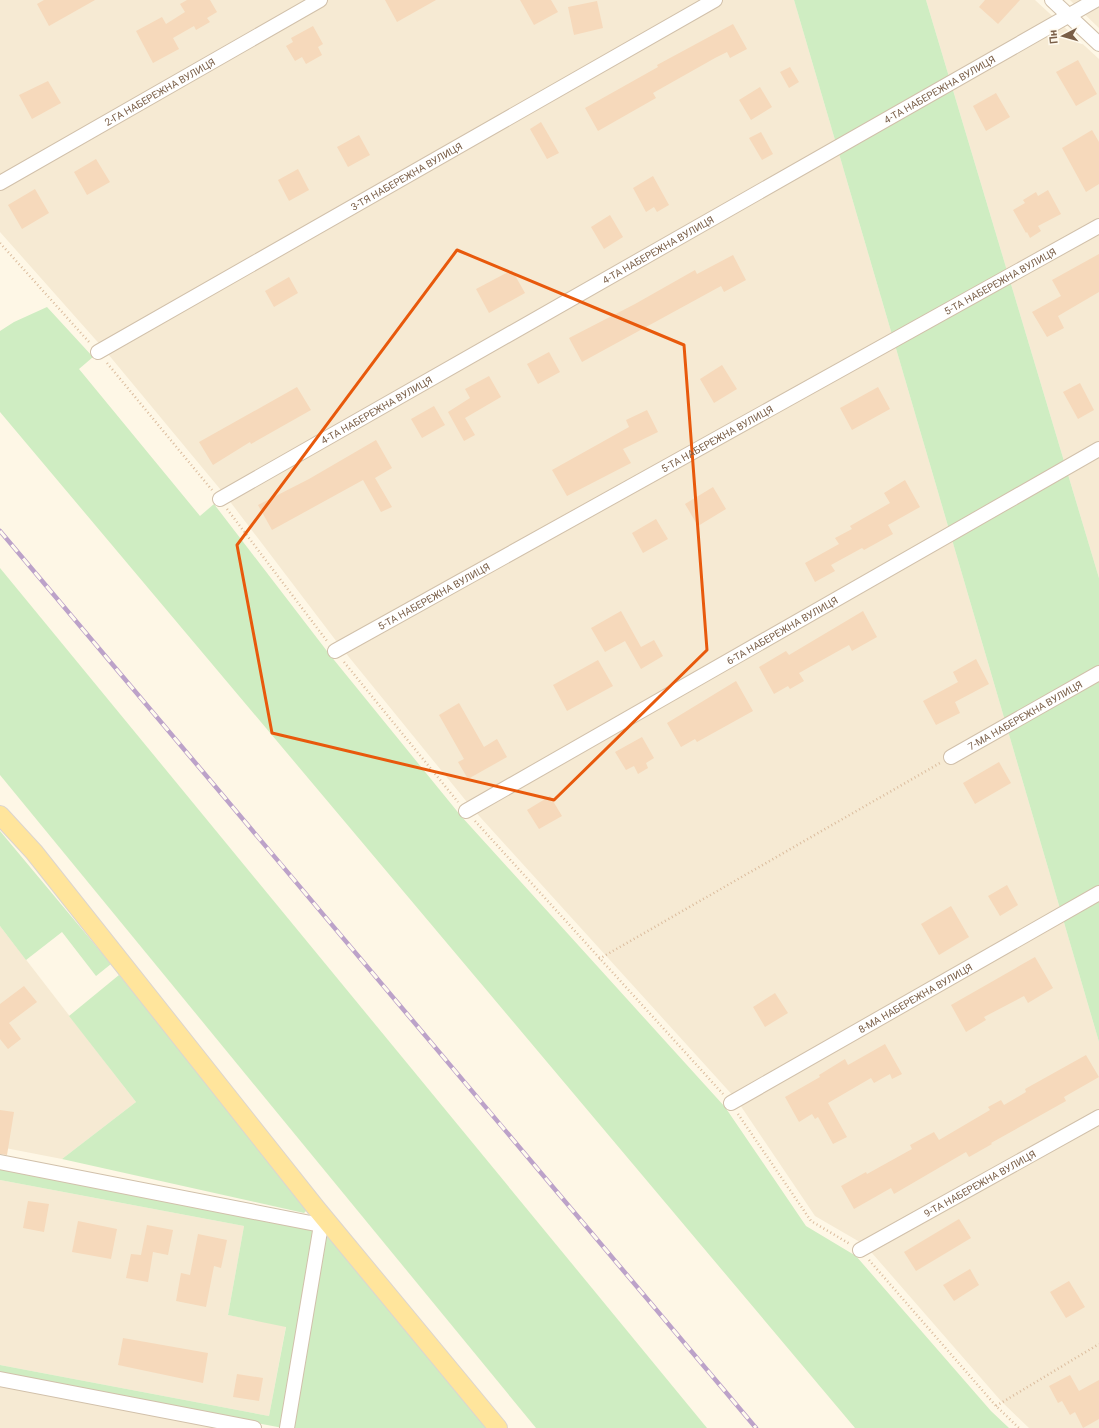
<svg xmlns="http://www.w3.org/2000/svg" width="1099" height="1428" viewBox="0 0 1099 1428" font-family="Roboto,sans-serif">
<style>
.residential{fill:#f6ead3}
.green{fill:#cfedc2}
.building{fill:#f6d9bb}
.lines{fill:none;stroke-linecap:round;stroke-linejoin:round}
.minor-casing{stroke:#d1c0aa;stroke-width:16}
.major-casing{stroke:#dcd5cf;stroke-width:20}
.path{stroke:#dbbc9d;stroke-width:2.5;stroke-dasharray:1 3;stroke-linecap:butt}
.minor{stroke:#fff;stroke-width:14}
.major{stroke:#ffe59c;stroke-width:18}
.rail-casing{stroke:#bca2c9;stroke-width:4.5}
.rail{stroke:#fffaee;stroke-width:3;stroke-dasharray:9;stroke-linecap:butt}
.marked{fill:none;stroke:#e8590c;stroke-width:3;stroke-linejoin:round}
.labels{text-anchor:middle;stroke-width:3;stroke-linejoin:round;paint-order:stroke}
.street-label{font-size:10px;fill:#7a5f48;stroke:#fffaee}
</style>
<rect width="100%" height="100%" fill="#fef7e6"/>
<!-- residential -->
<g class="residential">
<path d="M0 0H794L1099 1042V1428H1029L1001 1401 865 1245 815 1216 736 1099 471 807 340 646 225 495 103 348 0 232Z"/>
<path d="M926 0H1035L1099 59V578Z"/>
<path d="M1070 0H1099V28L1076 6Z"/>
<path d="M0 926 136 1102 62 1159 0 1147Z"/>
<path d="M0 1180 244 1226 228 1315 286 1326 269 1416 0 1365Z"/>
<path d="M0 1385 224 1428H0Z"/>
</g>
<!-- green -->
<g class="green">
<path d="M794 0H926L1099 578V1042Z"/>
<path d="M47 307 93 357 79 369 200 516 214 504 330 655 461 816 725 1107 806 1226 856 1256 991 1411 1009 1428H855L0 412V331L14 322Z"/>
<path d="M0 568 707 1428H536L0 775Z"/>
<path d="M0 831 111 964 96 976 62 932 26 960 0 926Z"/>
<path d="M119 975 310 1207 304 1213 62 1159 136 1102 69 1016Z"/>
<path d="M0 1169 316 1231 283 1428 0 1374V1365L269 1416 286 1327 228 1315 244 1226 0 1180Z"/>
<path d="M325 1228 486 1428H292Z"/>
</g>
<!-- building -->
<g class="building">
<path d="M44 0H95L49 26 37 4Z"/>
<path d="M187 0H210L217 12 207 18 210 22 196 30 194 26 173 38 179 49 153 63 136 31 162 17 166 24 185 12 180 4Z"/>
<path d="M385 0H436L397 22Z"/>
<path d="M520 0H551L558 12 534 25Z"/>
<path d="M985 0H1020L998 24 979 7Z"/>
<path d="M597 1 603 28 574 35 568 7Z"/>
<path d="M733 24 747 49 730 58 727 52 715 58 653 93 656 98 598 131 585 108 658 67 657 65Z"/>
<path d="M313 26 323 44 318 47 322 55 306 64 302 57 295 61 286 46 293 42 291 38Z"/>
<path d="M1078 60 1097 94 1076 106 1056 72Z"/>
<path d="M790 67 799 82 789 88 780 72Z"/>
<path d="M48 81 61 103 32 119 19 95Z"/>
<path d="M760 87 772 107 751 120 739 100Z"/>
<path d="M996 93 1010 117 986 131 973 106Z"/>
<path d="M541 122 559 153 547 159 530 129Z"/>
<path d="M1092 130 1099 142V184L1086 192 1062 148Z"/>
<path d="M761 132 773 154 762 160 749 138Z"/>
<path d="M359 135 370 155 348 167 337 147Z"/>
<path d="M96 159 110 182 87 195 74 172Z"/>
<path d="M298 169 309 190 289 201 278 180Z"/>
<path d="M653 176 669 205 657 212 654 207 646 212 633 188Z"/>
<path d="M35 189 49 213 22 229 8 205Z"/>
<path d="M1048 190 1061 214 1038 226 1041 231 1030 238 1027 232 1026 233 1013 210 1025 203 1023 200 1036 192 1038 196Z"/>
<path d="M610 215 623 237 604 249 591 227Z"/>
<path d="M1099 254V292L1058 316 1064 328 1047 337 1032 312 1061 296 1052 280Z"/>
<path d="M733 255 746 280 724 292 721 286 582 362 569 338 635 304 695 270 697 274Z"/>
<path d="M512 270 525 293 489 313 476 289Z"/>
<path d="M289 277 298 293 274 307 265 291Z"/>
<path d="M549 352 560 372 538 384 527 364Z"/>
<path d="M722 365 737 389 714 403 700 379Z"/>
<path d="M489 376 501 397 465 418 475 435 464 441 448 412 470 398 465 389Z"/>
<path d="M1080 383 1094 410 1078 419 1063 392Z"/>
<path d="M297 387 311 410 251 444 250 442 213 465 199 442Z"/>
<path d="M878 387 890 409 852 430 840 408Z"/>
<path d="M434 406 445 425 422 438 411 419Z"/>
<path d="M647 410 658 432 623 449 631 463 567 496 552 470 629 427 626 420Z"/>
<path d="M376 440 392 468 375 478 392 507 381 512 363 480 272 530 258 505 309 479Z"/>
<path d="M905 480 920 507 888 525 893 534 864 550 862 548 831 565 835 571 815 582 805 563 839 544 835 538 852 529 850 526 890 503 884 493Z"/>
<path d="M713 487 726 509 698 526 685 504Z"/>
<path d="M656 519 668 539 643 553 632 533Z"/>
<path d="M621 611 641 647 654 640 663 656 641 669 625 641 605 652 591 628Z"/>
<path d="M863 611 877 637 852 651 849 645 799 673 804 681 790 689 788 686 774 694 759 667 786 651 789 655Z"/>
<path d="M976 659 989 684 955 702 960 713 936 725 923 701 958 682 953 672Z"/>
<path d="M598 660 613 686 567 711 553 685Z"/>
<path d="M736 681 753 711 697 742 695 739 681 747 667 723Z"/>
<path d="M459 703 484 747 497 739 507 757 468 779 458 762 464 759 439 715Z"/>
<path d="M642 737 654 758 646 763 648 768 638 774 634 766 626 770 615 752Z"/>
<path d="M999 762 1011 783 975 804 963 783Z"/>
<path d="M550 796 562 816 539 829 527 810Z"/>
<path d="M1007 885 1018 905 1000 916 988 896Z"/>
<path d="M951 906 969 937 939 955 921 924Z"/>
<path d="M1035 957 1053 988 1028 1003 1024 996 984 1017 986 1020 966 1032 951 1005Z"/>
<path d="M24 986 37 1002 9 1023 21 1039 8 1049 0 1039V1004Z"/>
<path d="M775 993 788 1013 765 1027 753 1007Z"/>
<path d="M885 1044 902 1074 892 1079 890 1074 874 1083 871 1078 828 1103 847 1137 833 1144 818 1117 815 1119 812 1114 799 1122 785 1097 820 1077 819 1075 845 1059 848 1065Z"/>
<path d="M1086 1055 1099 1077 1064 1097 1066 1101 991 1143 992 1144 969 1157 966 1152 894 1194 891 1188 854 1209 841 1186 866 1172 867 1174 912 1149 910 1145 934 1132 939 1140 990 1110 988 1107 1001 1100 1004 1105 1026 1092 1025 1089Z"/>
<path d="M0 1110 14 1112 7 1155 0 1154Z"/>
<path d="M28 1201 49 1204 44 1232 23 1228Z"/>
<path d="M959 1219 971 1238 916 1271 904 1252Z"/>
<path d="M78 1221 117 1229 111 1259 72 1252Z"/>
<path d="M147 1225 173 1230 168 1255 153 1252 148 1282 126 1278 131 1254 141 1255Z"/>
<path d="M198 1234 227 1240 221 1268 214 1266 206 1307 176 1301 181 1273 190 1275Z"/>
<path d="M970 1269 979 1285 954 1301 943 1285Z"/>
<path d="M1069 1281 1085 1307 1066 1318 1050 1292Z"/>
<path d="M123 1338 208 1353 203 1383 118 1365Z"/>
<path d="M237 1374 263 1378 259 1401 233 1397Z"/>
<path d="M1070 1375 1079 1391 1099 1380V1419L1083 1428 1075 1412 1070 1415 1062 1401 1058 1403 1049 1386Z"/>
</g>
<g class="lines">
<defs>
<g id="minor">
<path d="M1052 0 1099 44"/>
<path id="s1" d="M0 183 320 0"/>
<path id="s2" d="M98 352 715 0"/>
<path id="s3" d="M220 499 1096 0"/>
<path id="s4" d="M335 651 1099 226"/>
<path id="s5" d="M951 757 1099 673"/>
<path id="s6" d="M466 811 1099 449"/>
<path id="s7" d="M731 1103 1099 893"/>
<path d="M0 1162 321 1225"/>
<path id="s8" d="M860 1250 1099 1117"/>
<path d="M0 1379 254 1428"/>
<path d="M287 1428 321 1225 319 1218"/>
</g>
<path id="major" d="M0 815 34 852 316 1208 498 1428"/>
</defs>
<!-- minor casing -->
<use href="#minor" class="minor-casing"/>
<!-- major casing -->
<use href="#major" class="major-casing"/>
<!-- path -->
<g class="path">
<path d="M0 243 89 342"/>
<path d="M107 363 212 490"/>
<path d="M227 509 327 641"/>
<path d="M344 662 458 802"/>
<path d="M475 821 723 1094"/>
<path d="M599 959 940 763"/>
<path d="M738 1114 811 1221 850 1244"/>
<path d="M869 1260 996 1406 1019 1428"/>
<path d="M996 1406 1099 1344"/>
</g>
<!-- minor -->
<use href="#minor" class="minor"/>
<!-- major -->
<use href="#major" class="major"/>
<defs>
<path id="rail" d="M0 531 756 1428"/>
</defs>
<!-- rail casing -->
<use href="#rail" class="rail-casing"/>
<!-- rail -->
<use href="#rail" class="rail"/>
</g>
<!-- marked area -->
<path class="marked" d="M457 250 684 345 707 650 554 800 272 733 237 545Z"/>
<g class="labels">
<!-- street labels -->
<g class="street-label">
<text dy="4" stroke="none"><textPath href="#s3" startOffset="828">4-ТА НАБЕРЕЖНА ВУЛИЦЯ</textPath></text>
<text dy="4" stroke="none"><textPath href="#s1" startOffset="184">2-ГА НАБЕРЕЖНА ВУЛИЦЯ</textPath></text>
<text dy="4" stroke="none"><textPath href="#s2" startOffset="355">3-ТЯ НАБЕРЕЖНА ВУЛИЦЯ</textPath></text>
<text dy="4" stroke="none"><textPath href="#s3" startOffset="504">4-ТА НАБЕРЕЖНА ВУЛИЦЯ</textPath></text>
<text dy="4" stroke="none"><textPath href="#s4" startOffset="761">5-ТА НАБЕРЕЖНА ВУЛИЦЯ</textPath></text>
<text dy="4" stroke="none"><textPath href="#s3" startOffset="180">4-ТА НАБЕРЕЖНА ВУЛИЦЯ</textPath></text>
<text dy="4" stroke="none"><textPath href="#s4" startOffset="437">5-ТА НАБЕРЕЖНА ВУЛИЦЯ</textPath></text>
<text dy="4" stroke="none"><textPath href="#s4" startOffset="113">5-ТА НАБЕРЕЖНА ВУЛИЦЯ</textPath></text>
<text dy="4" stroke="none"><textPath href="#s6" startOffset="364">6-ТА НАБЕРЕЖНА ВУЛИЦЯ</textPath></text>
<text dy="4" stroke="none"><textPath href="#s5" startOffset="85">7-МА НАБЕРЕЖНА ВУЛИЦЯ</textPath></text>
<text dy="4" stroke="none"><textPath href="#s7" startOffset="212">8-МА НАБЕРЕЖНА ВУЛИЦЯ</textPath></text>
<text dy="4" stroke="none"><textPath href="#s8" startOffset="137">9-ТА НАБЕРЕЖНА ВУЛИЦЯ</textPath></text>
</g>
</g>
<!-- north arrow -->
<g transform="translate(1063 36) rotate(264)" stroke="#fffaee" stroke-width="3" paint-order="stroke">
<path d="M0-3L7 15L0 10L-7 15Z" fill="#7a5f48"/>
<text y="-6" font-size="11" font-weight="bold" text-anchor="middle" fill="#7a5f48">Пн</text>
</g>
</svg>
